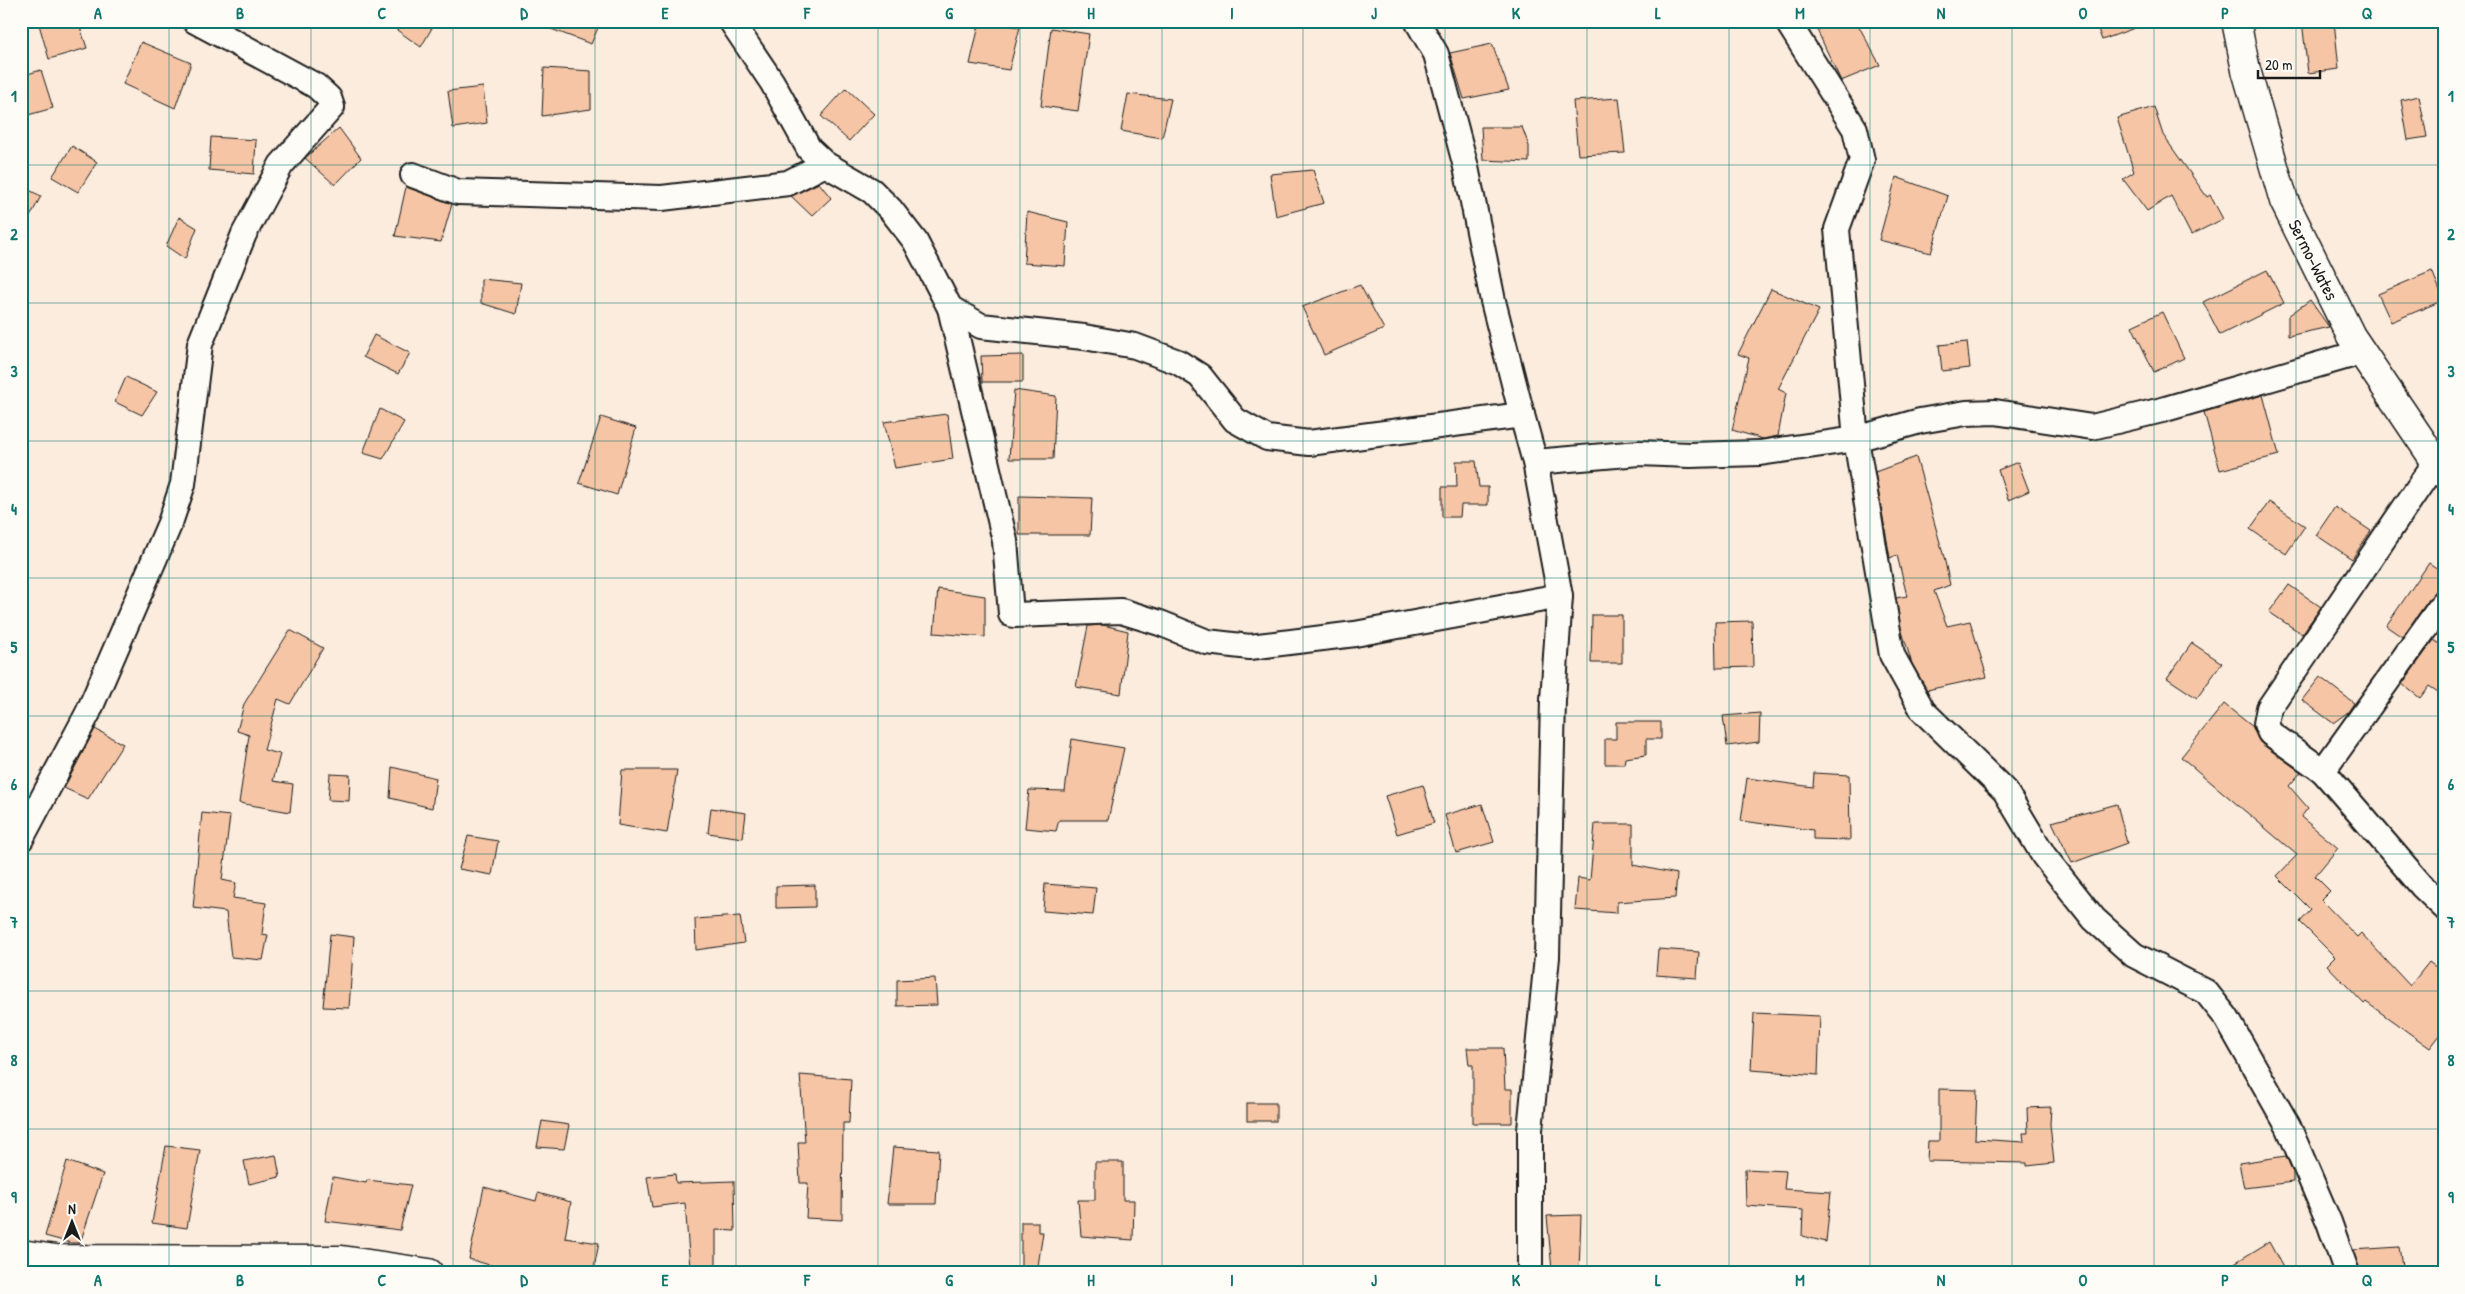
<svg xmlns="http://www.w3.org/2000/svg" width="2465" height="1294" viewBox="0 0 2465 1294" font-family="'Patrick Hand',sans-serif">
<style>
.building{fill:#f5c5a5;stroke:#1c1c1c}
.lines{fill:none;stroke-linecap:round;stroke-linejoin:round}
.street-casing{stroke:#1c1c1c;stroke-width:28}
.secondary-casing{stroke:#1c1c1c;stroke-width:31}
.street{stroke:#fdfcf7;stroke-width:24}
.secondary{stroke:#fdfcf7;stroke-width:28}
.grid{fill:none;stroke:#0f766e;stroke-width:1;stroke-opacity:0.55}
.labels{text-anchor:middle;stroke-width:4;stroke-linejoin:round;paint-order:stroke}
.street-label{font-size:18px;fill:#1c1c1c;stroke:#fdfcf7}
.neatline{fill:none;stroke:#0f766e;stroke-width:2}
.grid-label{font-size:16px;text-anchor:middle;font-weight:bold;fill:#0f766e}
</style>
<rect width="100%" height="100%" fill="#fbecde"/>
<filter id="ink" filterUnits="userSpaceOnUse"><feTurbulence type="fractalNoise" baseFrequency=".02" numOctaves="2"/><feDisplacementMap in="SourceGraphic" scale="10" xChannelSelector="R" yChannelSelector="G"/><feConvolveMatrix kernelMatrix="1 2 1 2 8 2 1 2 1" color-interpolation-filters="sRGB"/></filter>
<g filter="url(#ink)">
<!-- building -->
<g class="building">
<path d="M38 21H78L87 48 49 59Z"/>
<path d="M384 21H436L421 47Z"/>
<path d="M535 21H601L591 44 535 23Z"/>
<path d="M980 21 1020 27 1009 70 970 64Z"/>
<path d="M1841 21H1856L1880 65 1841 81 1817 30Z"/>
<path d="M2095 21H2147L2148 23 2102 40Z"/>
<path d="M2302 21H2334L2339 69 2308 73Z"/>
<path d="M1051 28 1089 34 1078 111 1041 106Z"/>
<path d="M141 42 191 63 175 108 123 84Z"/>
<path d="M1492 44 1509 90 1464 99 1450 53Z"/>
<path d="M544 68 591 71V109L542 116Z"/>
<path d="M41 70 53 108 21 117V76Z"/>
<path d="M483 87 487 123 453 128 448 91Z"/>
<path d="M846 88 874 114 849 141 821 116Z"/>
<path d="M1128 94 1171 99 1162 138 1121 131Z"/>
<path d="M2419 96 2427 137 2408 140 2401 100Z"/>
<path d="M1619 98 1625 153 1578 155 1573 101Z"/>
<path d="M2154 107 2163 135 2207 197 2210 195 2223 219 2191 235 2171 196 2147 211 2123 179 2134 172 2117 118Z"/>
<path d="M1481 127H1522L1529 146V162L1483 160Z"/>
<path d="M339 128 361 158 335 185 305 158Z"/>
<path d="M211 137 256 140 254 174 209 170Z"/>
<path d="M72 146 97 162 78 192 52 177Z"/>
<path d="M1313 170 1324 203 1276 216 1270 174Z"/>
<path d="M1896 177 1948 196 1931 253 1879 240Z"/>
<path d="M819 183 831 198 812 216 791 196Z"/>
<path d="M21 186 41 196 21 234Z"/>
<path d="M406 187 452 204 441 242 395 236Z"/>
<path d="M1027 212 1068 222 1065 266 1024 263Z"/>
<path d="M179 217 197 228 185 259 166 246Z"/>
<path d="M2267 270 2284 303 2220 335 2203 302Z"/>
<path d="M2432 271 2444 300 2391 322 2378 294Z"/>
<path d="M481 279 521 283 516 314 481 303Z"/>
<path d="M1360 285 1384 329 1324 355 1302 307Z"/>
<path d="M1771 289 1819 310 1778 389 1786 393 1778 436 1763 439 1732 430 1749 358 1738 354Z"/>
<path d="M2310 300 2329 327 2288 336V316Z"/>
<path d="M2162 312 2184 358 2154 372 2132 326Z"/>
<path d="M374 335 410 353 398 374 363 357Z"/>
<path d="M1967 342 1970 368 1942 371 1939 345Z"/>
<path d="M1023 355V382H982L981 356Z"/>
<path d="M126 377 157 392 142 415 115 402Z"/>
<path d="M1014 390 1056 396 1053 459H1009Z"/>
<path d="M2263 395 2279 455 2220 470 2204 412Z"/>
<path d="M380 409 404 422 383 459 363 453Z"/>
<path d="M947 414 953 459 895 468 884 422Z"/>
<path d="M601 417 636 428 617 495 579 483Z"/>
<path d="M1916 457 1944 557 1950 585 1934 591 1947 626 1970 621 1987 677 1927 690 1912 664 1901 628 1896 598 1907 596 1897 555 1890 558 1875 472Z"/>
<path d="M1456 461H1476L1479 487H1488V505H1461L1460 517H1442V487H1457Z"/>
<path d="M2018 462 2029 491 2008 500 1998 470Z"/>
<path d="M1019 496 1092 498 1090 535H1019Z"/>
<path d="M2269 502 2305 526 2286 554 2250 529Z"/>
<path d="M2335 507 2371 531 2352 559 2316 535Z"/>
<path d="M2429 563 2444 573V589L2433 594 2402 637 2386 626Z"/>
<path d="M2289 585 2321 607 2302 634 2269 612Z"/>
<path d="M938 589 985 596V637L934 633Z"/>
<path d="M1592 615H1622V663H1591Z"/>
<path d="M1752 621 1753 667 1716 668 1715 622Z"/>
<path d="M1103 625 1128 631 1121 694 1076 687 1088 626Z"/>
<path d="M290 630 323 648 290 704 278 699 264 750 280 754 273 781 293 784 290 812 239 803 249 735 237 731 244 704Z"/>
<path d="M2434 640 2444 648V696L2429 686 2420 698 2402 684Z"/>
<path d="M2192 643 2222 663 2197 698 2167 678Z"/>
<path d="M2320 677 2354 703 2348 712 2333 723 2302 700Z"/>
<path d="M2224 704 2253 727 2262 744 2301 772 2289 786 2308 808 2301 817 2338 848 2315 876 2330 891 2321 900 2357 937 2361 933 2410 986 2429 962 2444 973V1030L2430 1048 2366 1002 2364 1004 2327 965 2335 957 2300 922 2311 910 2277 876 2297 855 2181 757Z"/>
<path d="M1760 713 1759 742 1727 746 1723 716Z"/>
<path d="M1616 722H1661V739H1646V755L1625 758 1624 764H1605V739H1616Z"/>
<path d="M95 729 123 744 88 799 64 788Z"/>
<path d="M1072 739 1124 748 1108 820H1059L1056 831 1025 828 1029 790 1065 791Z"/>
<path d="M392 767 436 778 432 808 390 798Z"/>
<path d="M622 770H677L667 833 618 825Z"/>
<path d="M1814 773 1849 775 1850 840 1813 839V830L1741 821 1747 778 1813 787Z"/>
<path d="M330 774 350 775 349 801 328 800Z"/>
<path d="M1423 785 1434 823 1397 834 1385 796Z"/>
<path d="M1482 804 1494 842 1456 853 1445 815Z"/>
<path d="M2117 804 2127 843 2072 863 2052 822Z"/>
<path d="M711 808 746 813 743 838 708 833Z"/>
<path d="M202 813 230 816 222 880 236 883 233 898 266 903 262 934 268 935 263 960 231 957 226 912 193 908Z"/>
<path d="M1595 824H1633V865L1677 874 1675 898 1617 902V913L1575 910 1578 878 1590 880Z"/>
<path d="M468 836 498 841 492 875 459 869Z"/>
<path d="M1045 884 1096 888 1093 915 1043 911Z"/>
<path d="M815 885V907L776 908V886Z"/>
<path d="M740 916 744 943 696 950 695 919Z"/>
<path d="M330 934 354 937 349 1008 323 1007Z"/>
<path d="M1658 949 1699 952 1697 978 1656 975Z"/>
<path d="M935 978 937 1005 897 1006V980Z"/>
<path d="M1754 1013 1820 1016 1818 1075 1751 1070Z"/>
<path d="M1467 1048H1503L1505 1089H1512V1123H1473V1065H1469Z"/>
<path d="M800 1075 851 1079 849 1123H843L842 1220 806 1218 808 1183H800L798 1142H805Z"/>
<path d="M1939 1089 1977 1090 1975 1139 2024 1142 2023 1133H2028L2027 1108 2051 1107 2050 1124 2054 1163 2027 1166V1163L1927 1161 1928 1141H1939Z"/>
<rect x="1247" y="1103" width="29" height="18"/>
<path d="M542 1121 569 1125 564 1149 537 1147Z"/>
<path d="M166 1146 200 1150 187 1228 152 1223Z"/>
<path d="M893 1147 939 1150 936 1204H887Z"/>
<path d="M276 1155 280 1177 249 1184 244 1161Z"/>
<path d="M2286 1156 2293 1172V1182L2244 1188 2239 1163Z"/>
<path d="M67 1161 103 1174 80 1243H71L45 1236Z"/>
<path d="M1095 1162H1123V1200H1134L1133 1240 1081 1236 1078 1200H1095Z"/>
<path d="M1745 1169 1786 1171 1784 1189 1831 1192 1826 1242 1802 1236 1803 1210 1746 1206Z"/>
<path d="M675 1174 676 1183 734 1181 735 1231 716 1230V1268H690L685 1203 652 1207 647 1177Z"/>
<path d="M333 1177 366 1183 367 1180 411 1185 400 1230 325 1221Z"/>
<path d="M484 1187 536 1201 538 1193 571 1202 565 1238 599 1243 593 1273H517L469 1259Z"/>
<path d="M1581 1215 1579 1272 1552 1270 1547 1216Z"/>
<path d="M1021 1222H1038V1232H1043L1037 1273H1021Z"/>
<path d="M2269 1242 2286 1273H2218Z"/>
<path d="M2399 1247 2403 1273H2360L2353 1250Z"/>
</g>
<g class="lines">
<defs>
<g id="street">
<path d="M731 21 772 82 809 149 825 164 872 191 891 210 915 241 950 308 981 326 1084 337 1135 346 1178 362 1200 376 1235 420 1267 438 1309 443 1522 415 1535 462 1560 596 1553 700 1547 957 1530 1130V1273"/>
<path d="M1417 21 1436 54 1466 167 1493 301 1522 415"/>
<path d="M413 175 458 192 662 198 788 183 825 164"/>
<path d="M950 308 1005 541 1011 614 1014 615 1121 611 1160 623 1207 642 1250 647 1355 634 1560 596"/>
<path d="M1535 462 1639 453 1690 455 1760 453 1856 439 1837 229 1862 160 1855 129 1787 21"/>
<path d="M2435 463 2269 708 2266 724 2270 733 2323 771 2422 886 2444 907"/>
<path d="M2323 771 2444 602"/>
<path d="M21 839 88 713 170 523 183 484 200 344 244 234 281 165 332 107 329 98 316 86 195 21"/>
<path d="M2347 1273 2329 1222 2288 1126 2226 1017 2206 992 2134 955 2094 919 2044 856 2005 791 1923 711 1892 655 1856 439 1920 421 1966 413 1995 412 2092 427 2162 410 2362 352"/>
</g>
<g id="secondary">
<path d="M2236 21 2246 70 2284 201 2351 336 2444 474"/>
<path d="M21 1254 56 1259 342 1260 429 1273"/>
</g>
</defs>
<!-- street casing -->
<use href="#street" class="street-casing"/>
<!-- secondary casing -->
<use href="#secondary" class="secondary-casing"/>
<!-- street -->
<use href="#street" class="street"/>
<!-- secondary -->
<use href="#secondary" class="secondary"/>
</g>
</g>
<!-- grid -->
<path class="grid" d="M169 21V1273M311 21V1273M453 21V1273M595 21V1273M736 21V1273M878 21V1273M1020 21V1273M1162 21V1273M1303 21V1273M1445 21V1273M1587 21V1273M1729 21V1273M1870 21V1273M2012 21V1273M2154 21V1273M2296 21V1273M21 165H2444M21 303H2444M21 441H2444M21 578H2444M21 716H2444M21 854H2444M21 991H2444M21 1129H2444"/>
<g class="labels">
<!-- street labels -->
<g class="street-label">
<text transform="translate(2313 260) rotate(63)" y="6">Sermo-Wates</text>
</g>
</g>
<!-- margin -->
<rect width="2465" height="1294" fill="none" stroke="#fdfcf7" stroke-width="55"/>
<!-- north arrow -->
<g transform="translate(72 1222)" stroke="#fdfcf7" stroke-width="4" paint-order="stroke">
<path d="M0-4L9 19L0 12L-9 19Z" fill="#1c1c1c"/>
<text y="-8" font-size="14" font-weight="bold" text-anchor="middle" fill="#1c1c1c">N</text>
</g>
<!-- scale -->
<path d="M2258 70v8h62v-8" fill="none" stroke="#1c1c1c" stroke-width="2.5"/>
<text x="2265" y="70" font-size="15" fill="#1c1c1c" stroke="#fdfcf7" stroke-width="4" paint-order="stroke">20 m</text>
<rect x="28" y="28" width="2410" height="1238" class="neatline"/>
<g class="grid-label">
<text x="98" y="19">A</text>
<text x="240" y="19">B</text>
<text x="382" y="19">C</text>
<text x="524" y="19">D</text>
<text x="665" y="19">E</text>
<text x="807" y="19">F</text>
<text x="949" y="19">G</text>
<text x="1091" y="19">H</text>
<text x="1232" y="19">I</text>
<text x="1374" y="19">J</text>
<text x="1516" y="19">K</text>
<text x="1658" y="19">L</text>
<text x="1800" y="19">M</text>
<text x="1941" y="19">N</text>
<text x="2083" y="19">O</text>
<text x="2225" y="19">P</text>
<text x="2367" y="19">Q</text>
<text x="14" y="102">1</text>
<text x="2451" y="102">1</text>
<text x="14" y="240">2</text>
<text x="2451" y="240">2</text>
<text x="14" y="377">3</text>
<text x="2451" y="377">3</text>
<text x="14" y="515">4</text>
<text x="2451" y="515">4</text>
<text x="14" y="653">5</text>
<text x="2451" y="653">5</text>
<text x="14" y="790">6</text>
<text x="2451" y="790">6</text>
<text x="14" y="928">7</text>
<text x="2451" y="928">7</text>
<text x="14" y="1066">8</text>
<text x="2451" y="1066">8</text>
<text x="14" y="1203">9</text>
<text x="2451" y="1203">9</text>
<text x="98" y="1286">A</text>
<text x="240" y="1286">B</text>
<text x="382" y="1286">C</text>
<text x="524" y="1286">D</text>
<text x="665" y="1286">E</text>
<text x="807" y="1286">F</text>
<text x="949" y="1286">G</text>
<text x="1091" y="1286">H</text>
<text x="1232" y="1286">I</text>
<text x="1374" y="1286">J</text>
<text x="1516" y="1286">K</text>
<text x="1658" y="1286">L</text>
<text x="1800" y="1286">M</text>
<text x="1941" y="1286">N</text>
<text x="2083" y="1286">O</text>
<text x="2225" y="1286">P</text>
<text x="2367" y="1286">Q</text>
</g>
</svg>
